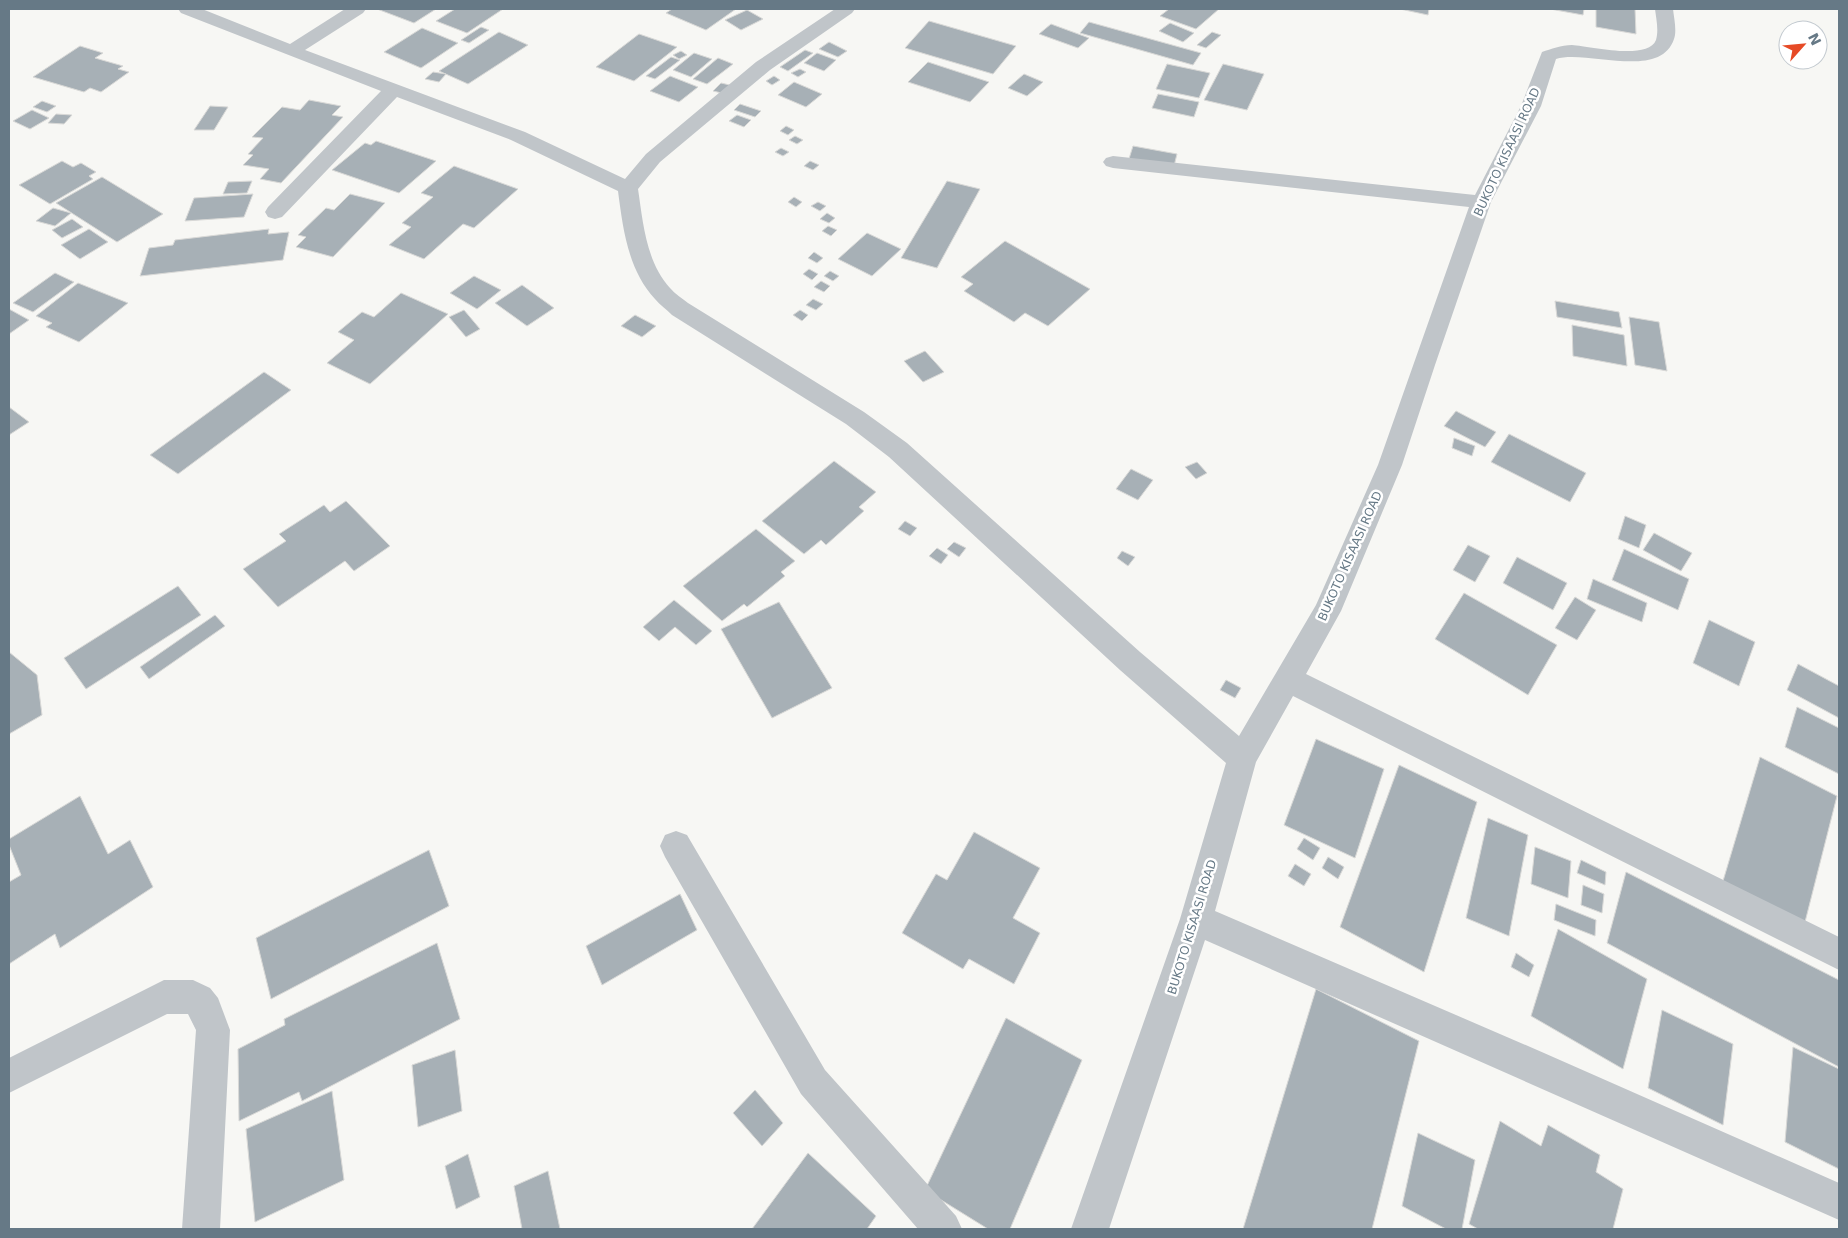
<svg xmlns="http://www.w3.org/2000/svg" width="1848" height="1238" viewBox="0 0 1848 1238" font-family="'DejaVu Sans',sans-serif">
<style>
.building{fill:#a7b0b6;stroke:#d9d9d7}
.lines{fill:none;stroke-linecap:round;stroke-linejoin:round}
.minor{fill:#c0c5c9;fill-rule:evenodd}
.labels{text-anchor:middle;stroke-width:5;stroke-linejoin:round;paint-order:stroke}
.street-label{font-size:12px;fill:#667986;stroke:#fff}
</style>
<rect width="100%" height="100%" fill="#f7f7f4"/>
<!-- building -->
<g class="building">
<path d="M377 9H436L414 23Z"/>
<path d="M455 9H503L467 33 436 21Z"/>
<path d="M672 9H736L706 30 666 13Z"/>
<path d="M1169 9H1219L1196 29 1160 16Z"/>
<path d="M1400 9H1429L1428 15Z"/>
<path d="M1550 9H1584L1583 15Z"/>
<path d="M1596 9H1635L1636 34 1596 27Z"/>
<path d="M747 10 763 19 741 30 725 20Z"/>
<path d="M929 21 1016 46 993 74 905 48Z"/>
<path d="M1089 22 1201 53 1193 65 1080 33Z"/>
<path d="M1170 23 1194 33 1183 42 1159 31Z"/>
<path d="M1051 24 1089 38 1078 48 1039 34Z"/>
<path d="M481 27 489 30 469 43 461 40Z"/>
<path d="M422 28 458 43 421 68 384 52Z"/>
<path d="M499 32 528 45 468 84 439 71Z"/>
<path d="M1212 32 1221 35 1206 48 1197 45Z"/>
<path d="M639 34 677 47 634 81 596 67Z"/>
<path d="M829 42 847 51 838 57 819 49Z"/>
<path d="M80 46 103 53 95 58 123 66 118 69 129 72 101 92 90 88 84 92 33 77Z"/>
<path d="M805 50 813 53 788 71 780 67Z"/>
<path d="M681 51 687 55 679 59 673 55Z"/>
<path d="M694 53 712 59 691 77 673 70Z"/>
<path d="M817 53 836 60 824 71 804 63Z"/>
<path d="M671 57 680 60 655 79 646 76Z"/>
<path d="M718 58 733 64 707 84 693 79Z"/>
<path d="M928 62 989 82 970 102 908 82Z"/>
<path d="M1167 64 1210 73 1199 98 1156 89Z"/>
<path d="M1223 64 1264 74 1247 110 1204 100Z"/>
<path d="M800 69 806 72 798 77 791 73Z"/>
<path d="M433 72 446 74 439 82 425 79Z"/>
<path d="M1024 74 1043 82 1027 96 1008 88Z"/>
<path d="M670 76 698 87 679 102 650 91Z"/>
<path d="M774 76 780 80 772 85 766 81Z"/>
<path d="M794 82 822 94 806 107 778 95Z"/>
<path d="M721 83 734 86 726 94 713 91Z"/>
<path d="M1158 94 1199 102 1194 117 1152 108Z"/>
<path d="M309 100 341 106 332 115 343 117 281 183 260 179 269 169 243 165 253 155 248 154 263 138 252 137 282 107 300 110Z"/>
<path d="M42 101 56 106 47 112 33 107Z"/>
<path d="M740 104 761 111 755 117 734 110Z"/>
<path d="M210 106 228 107 214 130H194Z"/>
<path d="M32 110 49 118 30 129 13 121Z"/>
<path d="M56 114 72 115 64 124 48 123Z"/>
<path d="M737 115 751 120 744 127 729 121Z"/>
<path d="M786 126 794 130 788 135 780 131Z"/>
<path d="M795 136 803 140 797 144 789 140Z"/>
<path d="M376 141 436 161 399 193 332 170 365 143 371 145Z"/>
<path d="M1133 146 1177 154 1173 170 1128 162Z"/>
<path d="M781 148 789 152 783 156 775 152Z"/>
<path d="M62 161 73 167 81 163 96 172 89 176 93 179 50 204 19 185Z"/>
<path d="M810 161 819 165 813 170 804 166Z"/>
<path d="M454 166 518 189 474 228 463 224 424 259 389 245 411 227 402 223 433 197 421 193Z"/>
<path d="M102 177 163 214 117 242 56 203Z"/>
<path d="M252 181 247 193 223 194 228 182Z"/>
<path d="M947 181 980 189 937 268 901 258Z"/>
<path d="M253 194 244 217 185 221 194 198Z"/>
<path d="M350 194 385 203 333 257 296 247 306 237 298 235 326 208 334 210Z"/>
<path d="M794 197 802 202 796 207 788 202Z"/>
<path d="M818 202 826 206 820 211 811 206Z"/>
<path d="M53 208 71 213 55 226 36 221Z"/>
<path d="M827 213 835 218 829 223 820 219Z"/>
<path d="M72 219 83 227 62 238 52 230Z"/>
<path d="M828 226 837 230 831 236 822 231Z"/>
<path d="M89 229 108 242 80 259 61 245Z"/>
<path d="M269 229 268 234 289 232 283 260 140 276 149 248 173 245 175 240Z"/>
<path d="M867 233 901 249 872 276 838 259Z"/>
<path d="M1005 241 1090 289 1048 326 1025 313 1014 322 964 291 973 284 961 277Z"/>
<path d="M814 252 823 258 817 263 808 258Z"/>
<path d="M809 269 818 274 812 280 803 274Z"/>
<path d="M830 271 839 276 833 281 824 276Z"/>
<path d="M55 273 74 282 33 312 13 303Z"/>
<path d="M474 276 501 290 477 309 450 293Z"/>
<path d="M821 281 830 286 824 292 814 287Z"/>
<path d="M78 283 128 303 79 342 46 327 52 323 36 316Z"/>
<path d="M522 285 554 308 527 326 495 303Z"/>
<path d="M401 293 448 314 370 384 327 363 354 340 338 332 362 312 374 317Z"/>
<path d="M813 299 823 304 816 310 806 305Z"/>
<path d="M1555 301 1619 312 1622 328 1557 317Z"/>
<path d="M9 309 29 320 9 334Z"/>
<path d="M464 310 480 329 466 337 449 317Z"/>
<path d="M800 310 808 315 802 321 793 315Z"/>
<path d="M635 315 656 326 642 337 621 326Z"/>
<path d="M1629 317 1659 322 1667 371 1635 365Z"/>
<path d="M1572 325 1624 335 1627 366 1573 356Z"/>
<path d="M925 351 944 372 923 382 904 361Z"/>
<path d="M264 372 291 390 178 474 150 455Z"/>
<path d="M9 407 29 422 9 435Z"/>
<path d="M1456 411 1496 432 1485 447 1444 426Z"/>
<path d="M1509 434 1586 473 1570 502 1491 462Z"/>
<path d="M1454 438 1475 446 1472 456 1452 448Z"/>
<path d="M834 461 876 492 859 507 864 511 826 545 821 540 804 554 762 521Z"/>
<path d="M1197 462 1207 473 1196 479 1185 467Z"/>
<path d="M1131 469 1153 480 1138 500 1116 489Z"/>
<path d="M346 501 390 546 354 571 345 561 278 607 243 569 286 541 279 534 324 505 330 512Z"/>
<path d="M1625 516 1646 525 1639 548 1618 539Z"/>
<path d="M905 521 917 528 910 536 898 529Z"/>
<path d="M756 529 795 561 781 572 785 576 747 607 744 604 722 621 683 586Z"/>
<path d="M1654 533 1692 553 1681 571 1643 550Z"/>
<path d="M954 542 966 548 959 557 947 549Z"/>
<path d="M1468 545 1490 556 1475 582 1453 570Z"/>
<path d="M937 548 948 555 941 564 929 556Z"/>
<path d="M1624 549 1689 579 1678 610 1612 580Z"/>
<path d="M1122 551 1135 557 1128 566 1117 558Z"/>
<path d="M1517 557 1567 583 1553 610 1503 583Z"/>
<path d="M1593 579 1647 603 1642 622 1587 599Z"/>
<path d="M178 586 201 615 86 689 64 658Z"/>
<path d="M1464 593 1557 645 1528 695 1435 639Z"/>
<path d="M1575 597 1596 610 1577 640 1555 628Z"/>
<path d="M674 600 712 631 696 645 675 627 659 641 643 627Z"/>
<path d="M779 602 832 688 772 718 721 629Z"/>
<path d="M215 615 225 626 149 679 140 667Z"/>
<path d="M1709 620 1755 642 1739 686 1693 663Z"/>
<path d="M9 652 37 675 42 715 9 734Z"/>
<path d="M1798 664 1839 686V718L1787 690Z"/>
<path d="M1226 680 1241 688 1235 698 1220 690Z"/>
<path d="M1797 707 1839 728V774L1785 747Z"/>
<path d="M1316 739 1384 769 1355 858 1284 825Z"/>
<path d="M1760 757 1837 796 1804 926 1723 881Z"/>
<path d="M1399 765 1477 802 1424 972 1340 927Z"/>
<path d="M80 796 108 854 130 840 153 887 60 948 55 934 9 964V882L21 875 9 845V839Z"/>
<path d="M1488 818 1528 835 1509 936 1466 918Z"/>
<path d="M974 832 1040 868 1013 918 1040 933 1014 984 969 959 963 969 902 933 936 874 947 880Z"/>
<path d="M1304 838 1320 848 1313 860 1297 849Z"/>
<path d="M1535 847 1571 861 1568 898 1531 884Z"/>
<path d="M429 850 449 906 271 999 256 938Z"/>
<path d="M1328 857 1344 867 1338 879 1322 868Z"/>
<path d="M1581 860 1606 872 1605 885 1577 873Z"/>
<path d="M1295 864 1311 874 1304 886 1288 876Z"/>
<path d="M1626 872 1839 980V1067L1607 943Z"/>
<path d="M1583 885 1604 894 1602 913 1581 905Z"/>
<path d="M680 894 697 930 602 985 586 946Z"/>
<path d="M1556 904 1596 920 1595 936 1554 920Z"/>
<path d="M1558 929 1647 979 1623 1069 1531 1016Z"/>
<path d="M437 943 460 1019 302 1101 299 1092 239 1121 238 1049 285 1025 284 1019Z"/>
<path d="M1516 953 1534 965 1529 977 1511 967Z"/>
<path d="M1316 989 1419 1041 1372 1229H1243Z"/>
<path d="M1662 1010 1733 1044 1723 1125 1648 1088Z"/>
<path d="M1006 1018 1082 1060 1010 1229H988L925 1190Z"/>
<path d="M1793 1047 1839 1069V1169L1785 1142Z"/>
<path d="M455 1050 462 1111 418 1127 412 1065Z"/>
<path d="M755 1090 783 1123 762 1146 733 1113Z"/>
<path d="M332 1091 344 1180 255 1222 246 1129Z"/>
<path d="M1500 1121 1541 1146 1548 1125 1600 1155 1596 1172 1623 1189 1613 1229H1478L1469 1224Z"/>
<path d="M1418 1133 1475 1160 1462 1229H1446L1402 1206Z"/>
<path d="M808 1153 876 1216 867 1229H752Z"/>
<path d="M468 1154 480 1197 456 1209 445 1166Z"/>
<path d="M548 1171 560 1229H522L514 1186Z"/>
</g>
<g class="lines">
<!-- minor -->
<g class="minor">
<path d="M178 9H202L290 44 345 9H366L363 13 305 50 525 132 625 179 646 154 756 62 835 9H855L852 13 770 70 660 162 638 189C643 222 646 262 670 288 675 294 682 298 688 303L864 412 907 443 1140 652 1239 736 1316 605 1378 465 1469 207 1113 168 1106 166 1103 162 1106 158 1113 156 1475 195 1521 106 1542 52C1551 49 1561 45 1572 45 1589 46 1648 61 1656 40 1659 30 1656 18 1655 9H1673C1674 18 1677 31 1674 39 1660 81 1586 49 1556 59L1541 106 1491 202 1435 365 1402 465 1341 611 1306 674 1839 937V970L1293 696 1256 762 1215 911 1544 1053 1839 1183V1220L1205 940 1109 1229H1071L1180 919 1226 763 1120 670 889 457 846 424 672 315C666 309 660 305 655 299 628 270 623 229 618 191L511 140 397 97 282 217 275 219 268 217 265 212 268 207 381 91 181 13Z"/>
<path d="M676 831 687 835 825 1070 956 1216 962 1229H918L801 1094 665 857 660 846 665 835Z"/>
<path d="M164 980H193L210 988 218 998 230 1030 220 1229H182L196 1030 188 1014H167L9 1093V1058Z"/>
</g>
</g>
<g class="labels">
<!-- street labels -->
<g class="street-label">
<text transform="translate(1507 152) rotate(-65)" y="4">BUKOTO KISAASI ROAD</text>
<text transform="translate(1350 556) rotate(-66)" y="4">BUKOTO KISAASI ROAD</text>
<text transform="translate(1192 927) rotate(-73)" y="4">BUKOTO KISAASI ROAD</text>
</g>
</g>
<!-- border -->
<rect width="1848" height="1238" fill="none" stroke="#667986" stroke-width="20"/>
<!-- north arrow -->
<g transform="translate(1803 45) rotate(63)"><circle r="24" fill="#ffffff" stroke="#c2c9cf"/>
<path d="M0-4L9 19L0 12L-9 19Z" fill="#e64a26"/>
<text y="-8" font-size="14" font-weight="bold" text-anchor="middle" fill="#667986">N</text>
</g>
</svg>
